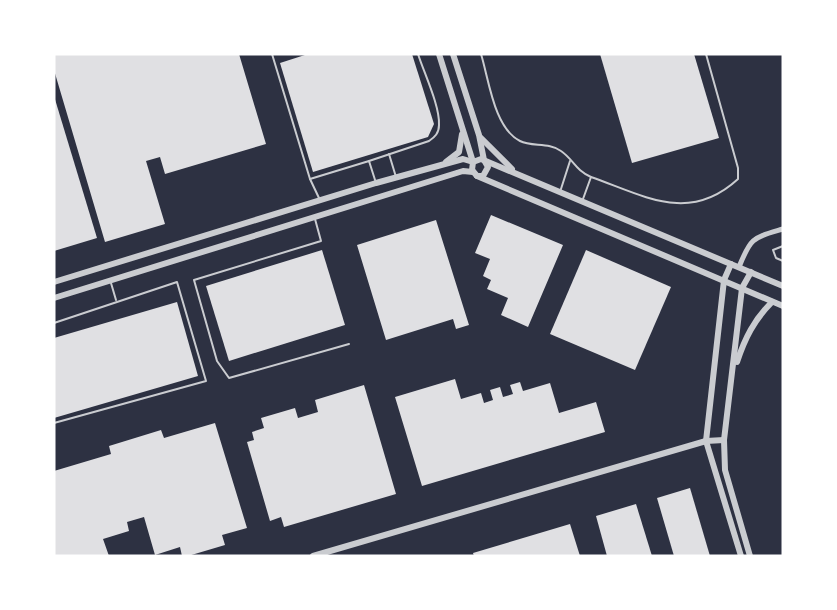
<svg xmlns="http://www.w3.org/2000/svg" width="837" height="610" viewBox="0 0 837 610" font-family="'Titillium Web',sans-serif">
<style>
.building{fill:#e0e0e3}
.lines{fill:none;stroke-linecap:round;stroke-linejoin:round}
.service{stroke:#caccd0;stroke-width:2}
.minor{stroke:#caccd0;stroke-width:5}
.tertiary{stroke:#caccd0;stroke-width:6}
</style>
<rect width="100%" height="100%" fill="#2d3142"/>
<!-- building -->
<g class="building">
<path d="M54 54H239L266 144 165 174 160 157 146 161 165 224 105 242 54 70Z"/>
<path d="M308 54H412L434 124 428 137 313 172 280 63Z"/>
<path d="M600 54H694L719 138 632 163Z"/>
<path d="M54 96 97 238 54 251Z"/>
<path d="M491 215 563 245 528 327 501 315 508 298 487 289 491 280 483 276 490 259 475 253Z"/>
<path d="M436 220 469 325 456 329 453 319 386 340 357 245Z"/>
<path d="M322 250 345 325 229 361 206 286Z"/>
<path d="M586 250 671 287 635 370 550 334Z"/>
<path d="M177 302 198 376 54 418V338Z"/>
<path d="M455 379 461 399 481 393 484 403 493 400 490 390 500 387 503 397 513 394 510 385 520 382 523 391 550 383 559 413 596 402 605 432 422 486 395 397Z"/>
<path d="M364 385 396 494 284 527 281 517 270 521 247 442 254 440 252 432 264 428 261 418 295 408 298 418 318 412 315 400Z"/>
<path d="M215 423 247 528 222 535 225 545 188 556H182L180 547 155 555 144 517 127 522 129 531 103 539 109 556H54V471L111 454 109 446 161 430 164 438Z"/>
<path d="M690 488 710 556H674L657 498Z"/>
<path d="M636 504 652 556H607L596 516Z"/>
<path d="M570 524 580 556H474L473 553Z"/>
</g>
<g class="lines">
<!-- service -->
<g class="service">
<path d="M272 54 310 179 369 161 376 183"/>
<path d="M481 54C489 80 494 128 520 141 532 147 549 142 561 151 574 160 575 170 591 177 645 196 689 224 738 179V168L706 54"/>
<path d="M389 154 396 177"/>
<path d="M369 161 429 141C435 137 439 133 439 125 440 106 424 73 418 54"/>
<path d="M310 179 319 198"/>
<path d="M560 192 570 161"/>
<path d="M583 199 591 177"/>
<path d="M315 219 321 241 194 280 217 361 229 378 349 344"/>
<path d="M783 246 773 250 776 258 783 261"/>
<path d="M111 283 116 300"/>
<path d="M54 323 177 282 206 381 54 423"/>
</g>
<!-- minor -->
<path class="minor" d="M739 267C751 237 753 238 783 229"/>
<!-- tertiary -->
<g class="tertiary">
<path d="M439 54 473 162 472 170 477 176H483L488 167 484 160 479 135 453 54"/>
<path d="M481 138 512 169"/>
<path d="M446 162 459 152 462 134"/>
<path d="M477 176 783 306"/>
<path d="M731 264 724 280 706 441 741 556"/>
<path d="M54 282 376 183 463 159 473 162 481 159 783 286"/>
<path d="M54 298 463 171 473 172"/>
<path d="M737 362C745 338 754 320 772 302"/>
<path d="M313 556 706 441 724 440"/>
<path d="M750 556 725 470 724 440 742 288 751 272"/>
</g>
</g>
<!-- border -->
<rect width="837" height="610" fill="none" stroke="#ffffff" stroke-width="111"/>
</svg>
